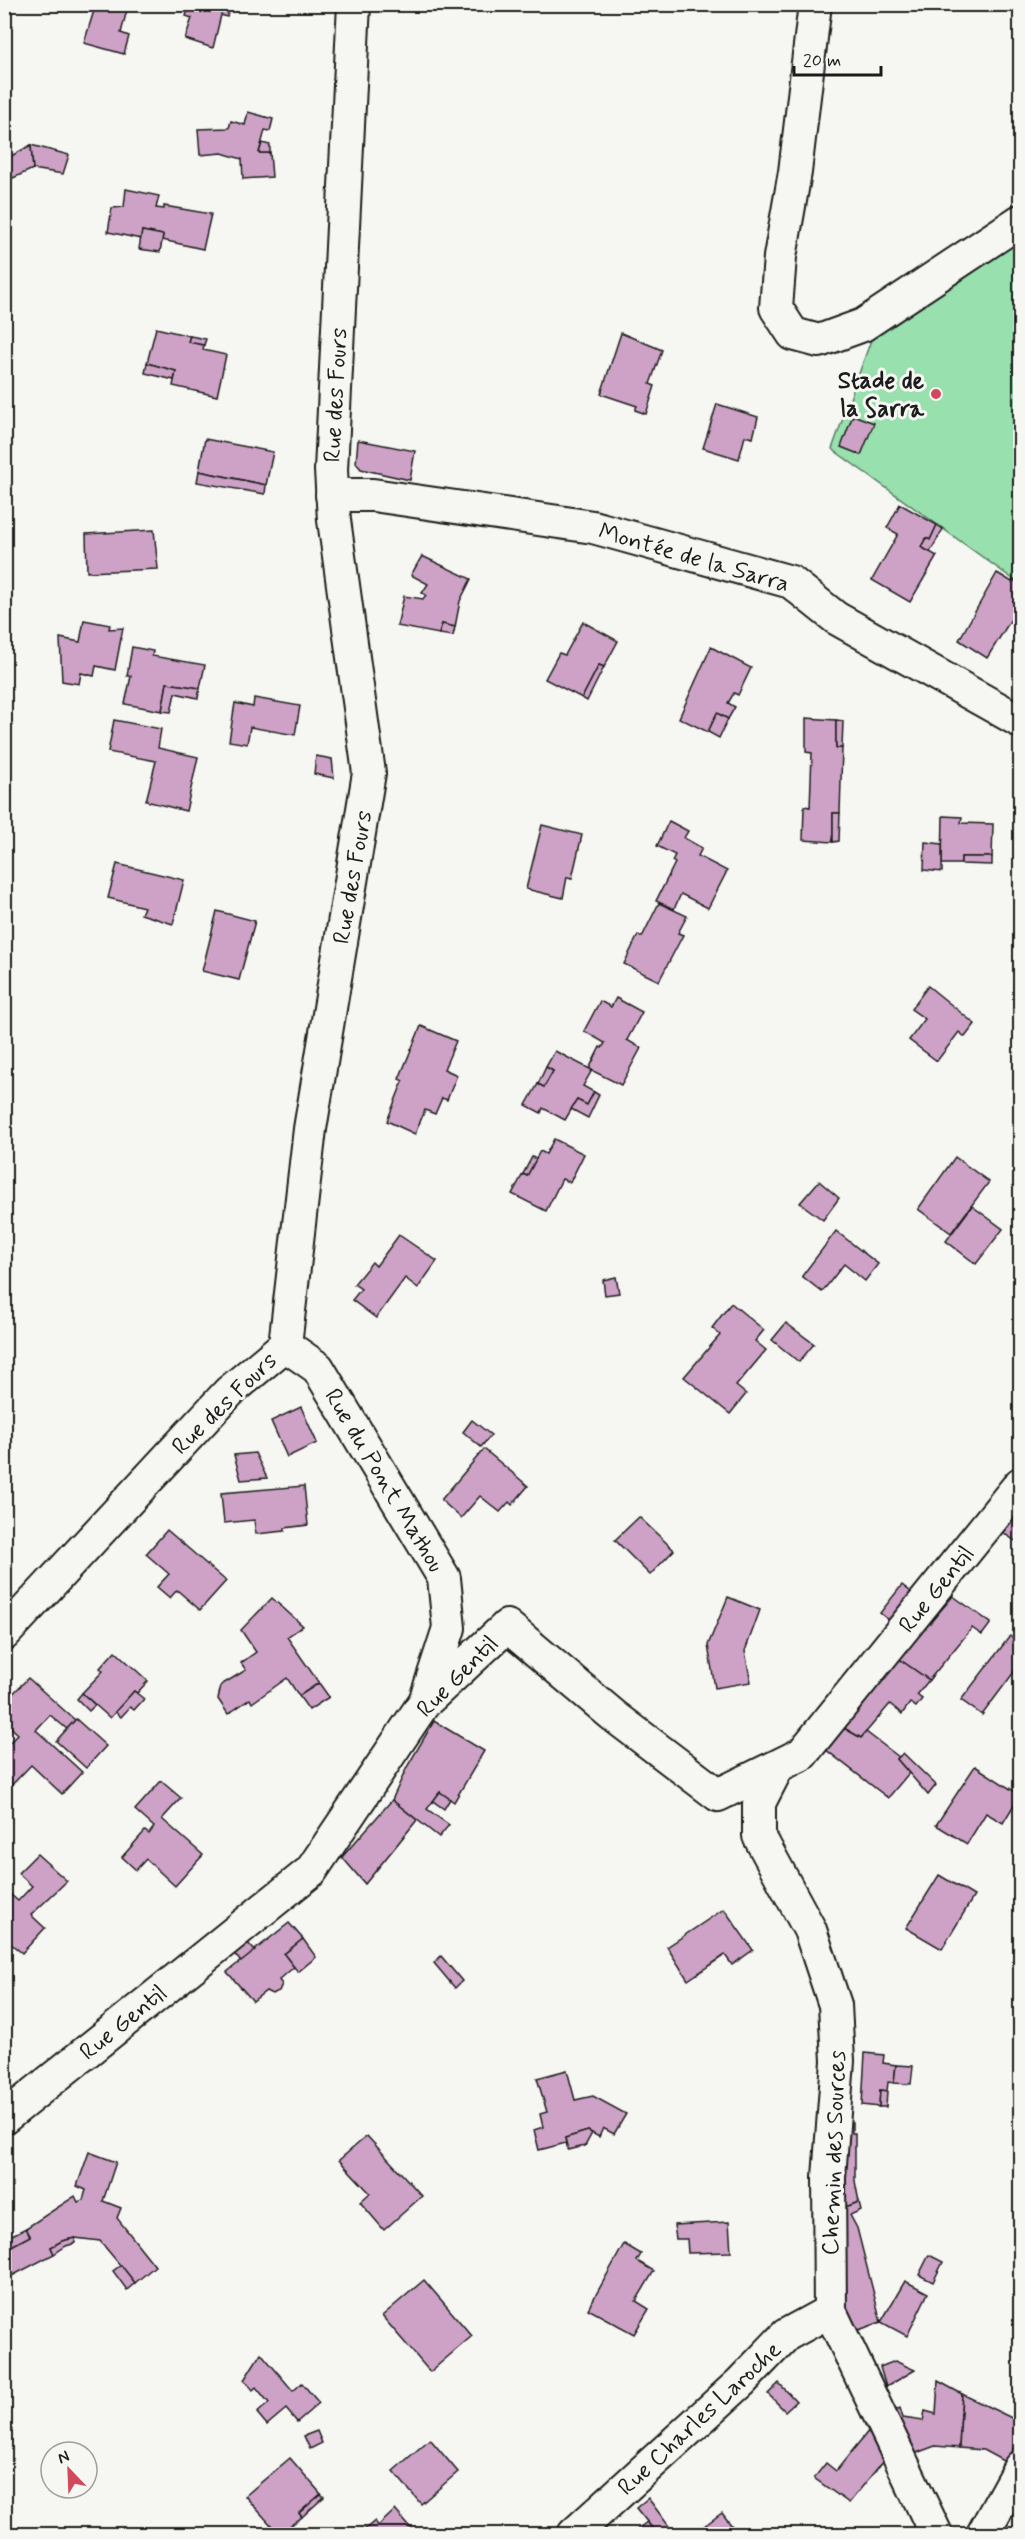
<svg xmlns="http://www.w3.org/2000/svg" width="1025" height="2539" viewBox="0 0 1025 2539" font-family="Mynerve,sans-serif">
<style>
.green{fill:#98e0ae;stroke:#5a7e65;stroke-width:1.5}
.building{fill:#cda2c6;stroke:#1c1c1c;stroke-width:1.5}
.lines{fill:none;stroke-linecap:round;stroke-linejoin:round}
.minor-casing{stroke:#1c1c1c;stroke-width:36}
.minor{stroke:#f6f6f2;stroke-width:32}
.poi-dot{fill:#d1495b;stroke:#f6f6f2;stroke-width:2}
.labels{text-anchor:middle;stroke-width:6;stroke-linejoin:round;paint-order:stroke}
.poi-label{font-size:24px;font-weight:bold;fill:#1c1c1c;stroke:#f6f6f2;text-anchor:end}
.street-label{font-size:24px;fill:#1c1c1c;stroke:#f6f6f2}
</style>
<rect width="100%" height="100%" fill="#f6f6f2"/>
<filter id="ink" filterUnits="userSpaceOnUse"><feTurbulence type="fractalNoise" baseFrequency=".0167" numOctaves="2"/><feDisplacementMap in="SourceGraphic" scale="12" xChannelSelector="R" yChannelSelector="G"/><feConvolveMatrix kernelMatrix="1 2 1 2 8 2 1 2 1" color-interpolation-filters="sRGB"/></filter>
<g filter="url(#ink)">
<!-- green -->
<path class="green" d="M1020 236V584L832 449 871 340 980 257Z"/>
<!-- building -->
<g class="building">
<path d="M96 4H120L119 8 127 10 121 33 129 36 124 54 84 43Z"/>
<path d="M190 4H231L227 17 221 15 213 48 185 39 192 18 186 16Z"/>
<path d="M248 112 273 119 270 131 265 130 259 153H270L272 177 243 179 242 159 222 153 200 155 198 129 229 128 231 121 245 125Z"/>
<path d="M262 143 270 145V153H259Z"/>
<path d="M31 145 33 169 4 182V160Z"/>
<path d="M31 145 69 155 63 174 33 169Z"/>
<path d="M126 189 159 196 156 208 164 209V206L211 214 203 249 162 240 163 235 142 231 141 239 108 232 112 208 124 207Z"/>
<path d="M142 231 163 235 160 252 139 249Z"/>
<path d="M156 328 190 336 188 342 204 345 203 350 226 355 217 396 173 386 176 371 147 363Z"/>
<path d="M621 333 662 350 650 384 655 386 646 414 635 410 637 406 601 394Z"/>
<path d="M190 336 206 339 204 345 188 342Z"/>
<path d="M147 363 176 371 174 380 145 373Z"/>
<path d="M717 404 758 417 753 438 745 436 739 459 703 448Z"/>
<path d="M853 415 874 423 861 455 841 447Z"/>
<path d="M205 439 273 452 266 485 199 471Z"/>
<path d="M358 440 415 451 410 480 361 469 356 463Z"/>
<path d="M199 471 266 485 265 494 197 482Z"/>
<path d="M900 504 937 525 930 540 926 538 921 547 937 556 910 602 872 580 898 534 887 528Z"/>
<path d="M937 525 943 529 930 552 921 547 926 538 930 540Z"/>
<path d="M154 530 158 569 87 572 86 534Z"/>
<path d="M422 556 471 579 460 601 455 627 442 624 439 634 397 626 404 596 423 599 426 595 422 593 428 584 411 575Z"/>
<path d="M997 573 1012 582 1013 580 1020 584V605L987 658 959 640Z"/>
<path d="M84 620 110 625 109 629 123 628 115 670 96 666 94 676 81 673 79 684 62 681 60 638 80 642Z"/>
<path d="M583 622 618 641 604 667 599 665 582 698 545 679 559 653 565 655Z"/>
<path d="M442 624 455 627 453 636 439 634Z"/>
<path d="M132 647 153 651 152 656 205 665 200 688 167 683 162 711 125 704 131 676H127Z"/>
<path d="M711 647 751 668 738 695 734 693 728 703 735 707 728 719 717 713 708 732 679 718Z"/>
<path d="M599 665 604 667 587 701 582 698Z"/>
<path d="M167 683 200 688 198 698 175 693 171 712 162 711Z"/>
<path d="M254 698 300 706 295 735 250 727 247 744 229 741 235 703 253 707Z"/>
<path d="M717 713 728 719 719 738 708 732Z"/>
<path d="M806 718 836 720V748H842L840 813H833V842L803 840 804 806 810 807 812 753 806 752Z"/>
<path d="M114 720 161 729 158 748 198 757 186 811 146 801 156 761 108 752Z"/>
<path d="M836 720 843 721 842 748H836Z"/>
<path d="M316 756 332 759 334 778 314 774Z"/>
<path d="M833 813H840L839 841 833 842Z"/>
<path d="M943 816 962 817 961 823 993 824 992 857H961V864H942Z"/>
<path d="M669 821 688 831 684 838 702 848 698 856 727 871 708 908 681 894 674 909 656 901 675 863 672 861 675 855 657 846Z"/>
<path d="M542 825 582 835 572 878 567 877 563 898 526 889Z"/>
<path d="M925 842 942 844V872L924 870Z"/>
<path d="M961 857H992V865L961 864Z"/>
<path d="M117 864 184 880 173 924 141 914 144 907 108 898Z"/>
<path d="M659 903 687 916 678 933 683 935 659 981 624 964 638 935 642 937Z"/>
<path d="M217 911 255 921 239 980 202 971Z"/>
<path d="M928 986 975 1024 965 1037 959 1032 937 1061 909 1040 925 1019 911 1009Z"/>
<path d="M616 998 642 1012 627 1040 641 1048 621 1085 589 1069 600 1047 602 1048 605 1043 584 1031 600 1001 611 1007Z"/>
<path d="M421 1026 456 1041 444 1069 457 1075 447 1100 442 1098 435 1114 425 1110 415 1134 387 1121 403 1081 399 1079Z"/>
<path d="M555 1051 592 1070 583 1086 594 1092 587 1105 577 1100 565 1120 543 1108 541 1113 526 1105 538 1084 544 1087 553 1071 546 1067Z"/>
<path d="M546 1067 553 1071 544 1087 538 1084Z"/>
<path d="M594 1092 599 1095 588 1118 571 1109 577 1100 587 1105Z"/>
<path d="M554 1139 584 1154 570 1182 562 1179 546 1211 512 1194 523 1174 527 1176 540 1151 546 1154Z"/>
<path d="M532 1157 536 1159 527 1176 523 1174Z"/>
<path d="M955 1157 989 1182 951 1233 918 1209Z"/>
<path d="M819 1181 839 1198 823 1220 800 1203Z"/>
<path d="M972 1206 1003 1229 976 1264 946 1241Z"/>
<path d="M836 1231 878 1264 865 1281 844 1264 822 1292 802 1276Z"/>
<path d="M399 1235 437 1261 418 1288 405 1278 376 1318 352 1300 361 1289 354 1284 372 1262 376 1266Z"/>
<path d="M616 1277 619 1293 605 1295 603 1280Z"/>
<path d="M731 1303 764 1330 755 1341 766 1350 736 1386 746 1394 730 1414 684 1377 720 1335 712 1328Z"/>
<path d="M786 1323 814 1344 799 1362 772 1340Z"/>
<path d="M301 1407 317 1443 287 1457 271 1421Z"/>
<path d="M472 1420 491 1435 481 1447 463 1432Z"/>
<path d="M484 1449 528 1486 512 1505 509 1502 500 1512 480 1496 461 1518 441 1500Z"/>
<path d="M255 1453 267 1478 241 1480 234 1455Z"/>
<path d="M304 1486 308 1525 285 1528V1531L256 1534 254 1520 224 1523 221 1493Z"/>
<path d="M1020 1508V1544L1002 1532Z"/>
<path d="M639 1517 674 1550 650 1575 615 1540Z"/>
<path d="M167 1530 226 1581 200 1610 177 1590 170 1598 157 1587 169 1574 146 1554Z"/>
<path d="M902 1585 920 1599 898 1627 880 1613Z"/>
<path d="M953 1596 991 1623 982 1635 972 1628 929 1680 899 1659Z"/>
<path d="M728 1597 760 1610 745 1651 751 1682 715 1688 708 1645Z"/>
<path d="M272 1598 303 1626 287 1637 319 1683 299 1696 287 1678 252 1703 250 1699 228 1714 218 1699 221 1685 246 1670 241 1663 256 1652 241 1630Z"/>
<path d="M1010 1636 1020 1643V1664L982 1715 961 1700Z"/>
<path d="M115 1651 148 1681 137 1693 134 1691 110 1718 82 1693 103 1671 100 1668Z"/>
<path d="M899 1659 929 1680 917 1695 922 1699 916 1707 910 1703 902 1714 890 1704 861 1738 842 1727Z"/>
<path d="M28 1678 75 1720 67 1729 50 1715 36 1730 82 1772 62 1794 31 1765 4 1793V1739L9 1743 18 1734 4 1721V1703Z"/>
<path d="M319 1683 329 1697 309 1710 299 1696Z"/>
<path d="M134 1691 144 1699 134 1710 130 1707 121 1717 115 1712Z"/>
<path d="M82 1693 95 1705 89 1711 77 1699Z"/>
<path d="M76 1719 106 1746 86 1768 56 1741Z"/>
<path d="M434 1721 484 1751 454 1802 440 1792 427 1809 449 1825 439 1837 392 1800 407 1767Z"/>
<path d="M842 1727 861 1738 866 1732 899 1757 897 1759 909 1773 888 1798 825 1749Z"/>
<path d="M903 1753 936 1785 928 1795 897 1759Z"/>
<path d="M975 1766 1020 1795 1003 1823 986 1813 967 1844 936 1825Z"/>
<path d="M161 1781 181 1798 162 1819 203 1855 175 1886 146 1859 136 1870 122 1857 145 1831 149 1834 154 1827 135 1810Z"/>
<path d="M440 1792 450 1799 444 1809 433 1801Z"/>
<path d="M392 1800 417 1820 365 1884 342 1857Z"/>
<path d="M37 1854 67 1881 31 1915 45 1928 22 1953 4 1938V1889L18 1901 32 1886 18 1873Z"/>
<path d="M939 1875 974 1896 942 1949 906 1928Z"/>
<path d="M724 1909 753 1950 732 1965 725 1955 688 1980 667 1947Z"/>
<path d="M289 1923 303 1939 284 1954 294 1967 279 1980 282 1984 279 1991 272 1994 266 1991 253 2001 227 1972Z"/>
<path d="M240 1934 255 1951 241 1962 226 1944Z"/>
<path d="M303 1939 316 1957 298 1972 284 1954Z"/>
<path d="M441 1956 462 1981 455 1988 434 1963Z"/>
<path d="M865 2053 884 2055 883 2063 896 2065 894 2083 888 2082 887 2091 880 2090 879 2107 862 2105Z"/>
<path d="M896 2065 913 2066 911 2084 894 2083Z"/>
<path d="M567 2070 575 2100 593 2096 626 2114 614 2134 603 2128 599 2137 588 2131 565 2138 566 2143 539 2150 534 2130 543 2127 540 2114 547 2112 537 2078Z"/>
<path d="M880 2090 887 2091 886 2107H879Z"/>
<path d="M843 2122H852V2133H855V2181L859 2202 835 2211Z"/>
<path d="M588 2131 592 2133 585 2146 568 2150 565 2138Z"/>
<path d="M367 2136 422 2196 384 2230 360 2202 370 2193 339 2160Z"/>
<path d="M89 2152 116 2162 103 2201 121 2208 117 2218 155 2266 135 2283 100 2241 75 2238 62 2241 51 2247 54 2254 6 2279 4 2250 30 2236 26 2228 75 2196 78 2202 83 2200 86 2190 77 2186Z"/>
<path d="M859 2202 861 2210 850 2215 857 2228 881 2322 853 2332 843 2304 835 2211Z"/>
<path d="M729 2222 731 2252 688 2253 687 2239H676L674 2225Z"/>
<path d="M26 2228 30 2236 4 2250V2239Z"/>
<path d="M75 2238 76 2243 66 2246 54 2254 51 2247 62 2241Z"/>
<path d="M624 2244 641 2254 637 2261 654 2271 636 2301 649 2309 634 2334 588 2309Z"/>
<path d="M929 2255 943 2262 933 2282 919 2275Z"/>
<path d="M121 2265 135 2283 127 2290 113 2271Z"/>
<path d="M424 2280 472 2336 430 2372 382 2316Z"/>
<path d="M905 2281 928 2293 907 2336 881 2322Z"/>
<path d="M261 2353 293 2391 302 2383 319 2403 297 2422 286 2409 267 2425 257 2413 269 2403 256 2387 253 2390 244 2380Z"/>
<path d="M895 2361 915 2370 886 2387 880 2367Z"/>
<path d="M938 2381 962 2394 959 2448 935 2446 911 2455 894 2411 900 2408 903 2418 923 2421 925 2411 936 2414Z"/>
<path d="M779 2383 796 2401 785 2411 768 2394Z"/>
<path d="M962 2394 1020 2422V2437L1005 2462 983 2450 959 2448Z"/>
<path d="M874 2424 889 2454 849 2503 814 2478 826 2463 836 2471Z"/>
<path d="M317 2431 322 2443 310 2449 304 2436Z"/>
<path d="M430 2439 458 2472 421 2504 393 2471Z"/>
<path d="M290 2458 321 2494 299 2513 302 2517 279 2534 245 2496Z"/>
<path d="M321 2494 324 2497 302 2517 299 2513Z"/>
<path d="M648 2498 671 2529 663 2534H657L636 2508Z"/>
<path d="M395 2510 416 2534H359L375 2521 378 2526Z"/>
<path d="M722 2513 738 2534H693Z"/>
<path d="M647 2522 657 2534H631Z"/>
</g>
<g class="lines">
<defs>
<g id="minor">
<path d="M815 4 795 172 780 257 776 308 793 334 819 341 863 325 1020 221"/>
<path d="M332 495H373L593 527 791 582 836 618 1020 721"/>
<path d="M285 1345 318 1368 444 1578 449 1628 426 1699"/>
<path d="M4 1634 229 1392 285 1345 310 1129 369 773 334 520 331 470 354 4"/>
<path d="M777 1768 759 1803V1836L810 1930 835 2005 838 2061 829 2177 830 2311 936 2534"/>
<path d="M4 2118 311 1871 424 1703 507 1626 614 1716 718 1795 802 1754 1020 1484"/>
<path d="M574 2534 741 2382 786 2335 830 2311"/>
<path d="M983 2534 1020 2467"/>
</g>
</defs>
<!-- minor casing -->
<use href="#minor" class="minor-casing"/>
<!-- minor -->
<use href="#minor" class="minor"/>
</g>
</g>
<!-- markers -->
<circle class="poi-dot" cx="936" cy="394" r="6"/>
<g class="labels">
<!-- poi labels -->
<g class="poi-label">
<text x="924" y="388">Stade de<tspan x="924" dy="28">la Sarra</tspan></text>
</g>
<!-- street labels -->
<g class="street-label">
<text transform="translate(335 395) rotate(-87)" y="8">Rue des Fours</text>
<text transform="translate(694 557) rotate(16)" y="8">Montée de la Sarra</text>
<text transform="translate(352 877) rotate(-80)" y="8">Rue des Fours</text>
<text transform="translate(224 1403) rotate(-44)" y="8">Rue des Fours</text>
<text transform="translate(385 1480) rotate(59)" y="8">Rue du Pont Mathou</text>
<text transform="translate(936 1589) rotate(-51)" y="8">Rue Gentil</text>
<text transform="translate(457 1676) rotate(-45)" y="8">Rue Gentil</text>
<text transform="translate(123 2022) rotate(-39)" y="8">Rue Gentil</text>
<text transform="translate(833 2153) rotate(-88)" y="8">Chemin des Sources</text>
<text transform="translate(699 2418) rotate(-43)" y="8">Rue Charles Laroche</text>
</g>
</g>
<!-- margin -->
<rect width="1025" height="2539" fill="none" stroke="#f6f6f2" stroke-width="24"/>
<rect x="12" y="12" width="1001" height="2515" fill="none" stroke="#1c1c1c" stroke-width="2" filter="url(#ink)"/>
<!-- north arrow -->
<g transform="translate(69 2470) rotate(337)"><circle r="28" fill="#f6f6f2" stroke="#9f9f9c" stroke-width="1.5"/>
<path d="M0-4.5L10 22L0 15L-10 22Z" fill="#d1495b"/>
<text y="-9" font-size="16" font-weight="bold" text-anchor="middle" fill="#1c1c1c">N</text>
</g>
<!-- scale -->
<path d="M794 66v9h87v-9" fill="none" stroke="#1c1c1c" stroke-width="3"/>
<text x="803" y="66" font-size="18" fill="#1c1c1c" stroke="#f6f6f2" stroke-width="4.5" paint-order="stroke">20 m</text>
</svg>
